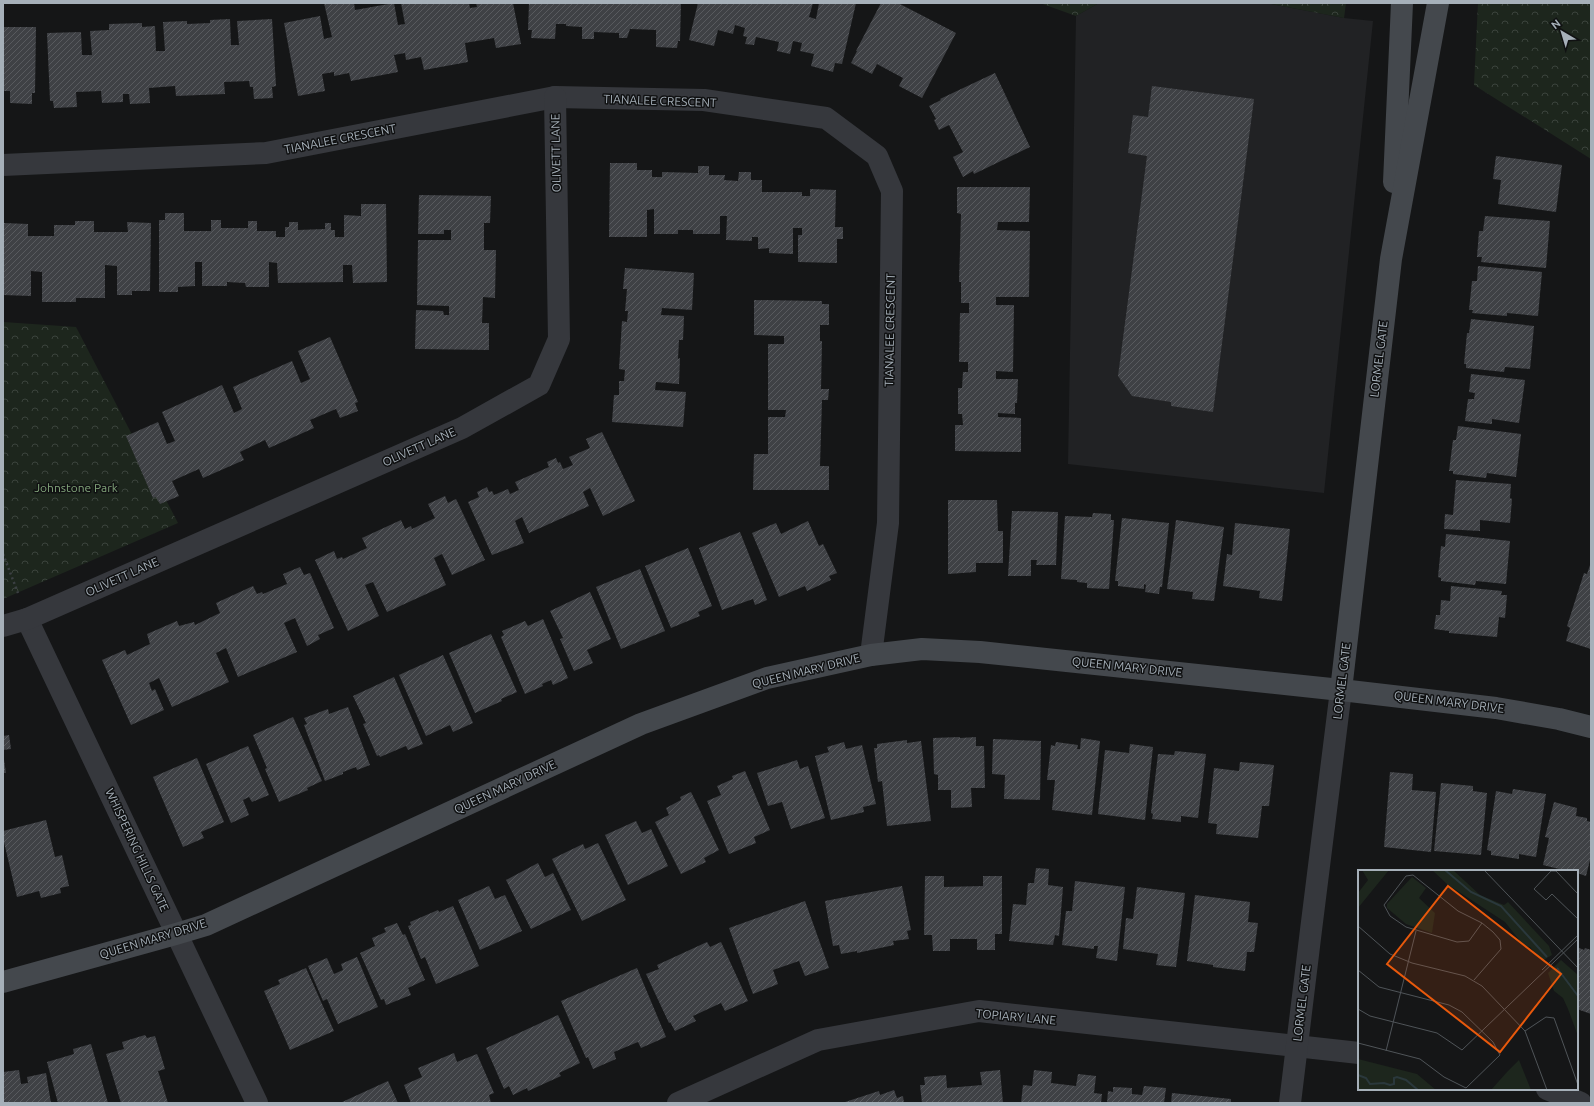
<svg xmlns="http://www.w3.org/2000/svg" width="1594" height="1106" viewBox="0 0 1594 1106" font-family="Ubuntu,sans-serif">
<style>
.built{fill:#212224}
.park{fill:url(#park-crowns)}
.building{fill:url(#building-hatch)}
.lines{fill:none;stroke-linecap:round;stroke-linejoin:round}
.path{stroke:#3c4044;stroke-width:2.5;stroke-dasharray:2 3;stroke-linecap:butt}
.street{stroke:#36383d;stroke-width:22}
.secondary{stroke:#44484d;stroke-width:22}
.labels{text-anchor:middle;stroke-width:3;stroke-linejoin:round;paint-order:stroke}
.street-label{font-size:12px;fill:#a6b0b9;stroke:#101112}
.park-label{font-size:12px;fill:#82a57b;stroke:#101112}
.inset-river{fill:none;stroke:#2a383c;stroke-width:2}
.inset-road{fill:none;stroke:#4f5458;stroke-width:1}
.view{fill:#e8590c;fill-opacity:0.15;stroke:#e8590c;stroke-width:2}
.inset-edge{fill:none;stroke:#a6b0b9;stroke-width:2}
</style>
<defs>
<pattern id="park-crowns" width="20" height="18" patternUnits="userSpaceOnUse"><rect width="20" height="18" fill="#1d261d"/><path d="M2 6a3 3 0 1 1 6 0M12 15a3 3 0 1 1 6 0" fill="none" stroke="#3b433c"/></pattern>
<pattern id="building-hatch" width="6" height="6" patternUnits="userSpaceOnUse"><rect width="6" height="6" fill="#3f4145"/><path d="M-1 1l2-2M0 6l6-6M5 7l2-2" fill="none" stroke="#585a5e"/></pattern>
</defs>
<rect width="100%" height="100%" fill="#151617"/>
<!-- built -->
<path class="built" d="M1099 3H1266L1344 18 1373 21 1324 493 1068 464 1076 16Z"/>
<!-- park -->
<g class="park">
<path d="M1040 3H1099L1076 16Z"/>
<path d="M1266 3H1346L1344 18Z"/>
<path d="M1478 3H1591V159L1474 85Z"/>
<path d="M3 322 76 327 178 523 3 599Z"/>
</g>
<!-- building -->
<g class="building">
<path d="M324 3H354L355 10 394 3 398 25 405 24 401 3H469L470 8 477 7 476 3H513L521 44 496 48 494 38 465 43 468 62 424 70 421 57 406 60 405 53 394 55 398 72 351 81 349 73 334 76V72L322 74 325 91 298 96 284 23 320 16 324 39 332 37Z"/>
<path d="M529 3H681L680 41H678L677 48 656 47V30L630 29 627 38H619V33L594 32V39H582V27L566 26V24H556L555 39 531 38 532 30H528Z"/>
<path d="M698 3H813L809 17 816 19 819 3H856L842 64 835 63 833 72 811 66 814 54 800 51 802 43 793 41 790 54 777 51 779 42 756 37 754 45 745 44 747 37 743 36 745 28 735 25 733 34 718 30 714 46 689 40Z"/>
<path d="M881 3H898L956 33 922 98 899 86 903 78 877 64 872 74 851 63 857 51H856Z"/>
<path d="M230 19 231 45H239L237 21 272 19 276 86 272 87 273 98 254 99 253 87H250L249 81 224 82 225 94 176 96 175 86 149 88 150 103 130 104 129 94H123V102L102 103 101 91 76 92 77 107 54 108 53 101H50L47 33 81 32 82 55H92L90 31 109 30V24L142 23V27L155 26 156 51H165L163 22 187 21V24L210 23V20Z"/>
<path d="M3 27H36L35 93H32V104L10 103V91H3Z"/>
<path d="M995 73 1030 147 974 174 973 171 963 177 953 157 963 152 949 125 939 130 934 120 936 119 929 106 941 100 940 99Z"/>
<path d="M1152 86 1254 99 1213 412 1171 406V402L1132 396 1118 376 1147 156 1128 153 1133 115 1148 117Z"/>
<path d="M1496 156 1562 165 1556 212 1498 204 1501 180 1493 179Z"/>
<path d="M610 163H637V170H652V177H662V172L698 173V166H709V175H725L724 180 738 181 739 172H751V180H762V192H802V196H810V189L836 190 835 227H843V239H837V263L798 262V235H802V228H793V254L769 253V248L758 249V237H752V241L726 240 727 216H720V234H693V230H678V234H654V209L647 210V237H609Z"/>
<path d="M957 187H1030L1029 222H998L997 230 1030 231 1029 297H996V305H1014L1013 372 996 371V379H1018L1017 403H1015V414L998 413V417L1021 418V452L955 451V425H963L962 414H958V388H962L963 372H968V362H959L960 313H969V303H961V282H959L961 214 957 213Z"/>
<path d="M419 195 491 196 490 223H484V250H496L495 298 483 297 482 323H489V350L415 349 416 310 443 311 444 315H449V306L417 305 418 240H451V230H444V234H418Z"/>
<path d="M361 204H386L387 282 353 283 352 265H343V282L278 283 277 263 269 262V287H246L245 283 227 282V286H202V262H195V286L178 287V292H159V220H165V213H184V231H211V220H221V228H248V221H257V231H276V237H285V227H289V222H298V230L325 229V223H331V230H335V237H344V215L361 216Z"/>
<path d="M1485 216 1550 221 1546 268 1481 262 1482 257H1477L1479 231H1483Z"/>
<path d="M75 221H94V232H128L127 222 151 223 150 291H132V295H117V266L105 265V298H76V302H42V272L31 271V296L3 295 4 223 28 224V236H54V225H75Z"/>
<path d="M1478 266 1542 272 1538 316 1507 313V316L1472 313 1473 310H1469L1472 281H1477Z"/>
<path d="M625 268 694 273 692 310 662 308 661 315 684 316 683 340H679L678 359 680 358 679 384 656 382 655 390 686 392 683 427 612 422 614 395H619V381H624L625 370 619 369 622 321 627 322 628 311H625L627 289H623Z"/>
<path d="M754 300 822 301V304H829V325H820V341H822L821 389H829L828 400H822L820 466H829V490H753L754 454H768V417H785L786 410H768V344H784V336L754 335Z"/>
<path d="M1471 319 1534 326 1530 369 1505 367 1504 372 1466 368V364H1464L1467 333H1469Z"/>
<path d="M330 337 358 402 355 403 358 411 340 418 336 409 310 420 314 428 269 448 265 440 240 452 244 460 203 478 199 469 172 481 179 496 160 504 156 497 153 498 126 436 158 422 167 444 175 441 162 412 222 385 234 413 242 409 233 387 292 361 301 383 310 379 298 351Z"/>
<path d="M1471 374 1525 380 1519 423 1492 419V424L1465 421 1468 399H1474L1475 393 1469 392Z"/>
<path d="M1458 426 1521 434 1516 477 1487 473 1486 478 1453 474V471H1449L1453 440H1456Z"/>
<path d="M602 432 635 501 603 516 590 488 583 492 589 506 529 533 522 517 515 521 524 543 492 555 468 502 479 497 477 492 487 487 489 492 492 491 494 495 508 489 510 494 519 490 515 482 549 467 547 462 556 458 558 463 560 462 563 469 573 465 569 457 590 448 586 439Z"/>
<path d="M1456 480 1511 484 1510 498 1512 499 1510 523 1480 520V531L1444 529 1445 514 1453 515Z"/>
<path d="M445 496 448 503 456 499 485 560 452 575 442 554 434 558 446 585 387 612 373 582 365 585 379 616 348 631 315 560 334 551 337 559 342 557 343 559 367 548 362 538 401 520 405 529 411 526 412 529 435 518 428 504Z"/>
<path d="M948 500H997L998 531H1003V563H976V572L948 574Z"/>
<path d="M1012 511 1058 512 1056 565H1036L1037 560H1031V576H1008Z"/>
<path d="M1093 513 1111 514V520H1114L1109 589 1087 588V583L1077 582V580L1061 579 1065 516 1092 517Z"/>
<path d="M1122 518 1169 523 1162 587H1160L1159 594 1145 592 1146 585 1144 584V589L1118 586V581H1115Z"/>
<path d="M1176 520 1224 527 1214 601 1192 599 1193 592 1167 589Z"/>
<path d="M808 521 819 546 823 544 837 573 829 576 831 580 807 591 805 586 779 597 752 533 776 523 781 534Z"/>
<path d="M1235 523 1290 529 1282 601 1259 598 1260 591 1223 586 1227 554 1232 555Z"/>
<path d="M740 532 767 600 755 605 753 599 722 610 699 548Z"/>
<path d="M1446 534 1510 541 1506 584 1476 581 1475 585 1441 581V578L1438 577 1441 546 1445 547Z"/>
<path d="M688 548 712 606 698 612 700 616 671 628 645 566Z"/>
<path d="M1591 562V649L1566 641 1570 628 1567 626 1584 573 1587 574Z"/>
<path d="M300 567 304 575 310 573 334 628 318 635 320 639 307 646 295 618 284 623 297 652 238 677 226 648 216 653 229 682 172 707 159 678 149 683 152 691 155 689 164 710 131 725 102 660 125 650 127 655 150 644 147 634 177 621 179 626 194 622 195 625 220 613 216 603 253 586 257 594 262 592 263 594 287 584 283 574Z"/>
<path d="M640 569 665 631 621 649 596 587Z"/>
<path d="M1451 586 1502 591 1501 595H1507L1505 618 1499 617 1497 637 1449 633V631L1434 629 1436 615H1440L1441 600 1450 601Z"/>
<path d="M590 592 611 639 587 650 593 663 574 671 560 639 563 638 550 611Z"/>
<path d="M543 619 568 678 553 685 551 680 542 684 543 686 525 694 501 637 504 635 502 631 525 621 528 626Z"/>
<path d="M491 634 517 692 501 699 502 701 475 713 449 653Z"/>
<path d="M443 655 473 723 453 732 450 725 426 736 399 675Z"/>
<path d="M394 677 423 744 408 750 406 746 380 757 379 755 377 756 363 724 366 723 353 696Z"/>
<path d="M348 707 370 765 357 770 356 767 343 772V774L325 781 304 725 307 724 304 718 328 709 329 714Z"/>
<path d="M293 717 322 781 307 788 308 790 279 802 265 769 267 768 253 735Z"/>
<path d="M9 735 11 749 3 750V736Z"/>
<path d="M960 737V738L976 737V746H984L985 788H971L972 807 951 808V790H938V775L934 774 933 738Z"/>
<path d="M1081 738 1100 741 1092 815 1052 810 1055 780H1047L1051 745 1055 746 1056 742 1078 745 1077 749H1080Z"/>
<path d="M993 739 1041 741 1040 800 1004 799 1005 775 992 774Z"/>
<path d="M907 740V743L921 741 931 821 887 826 882 781 878 782 874 748H877V744Z"/>
<path d="M844 742 846 749 862 745 876 804 863 807 864 812 831 820 815 756 829 752 827 747Z"/>
<path d="M1130 744 1153 747 1145 820 1098 814 1105 750 1129 753Z"/>
<path d="M248 746 269 795 252 802 249 797 243 800 249 815 231 823 206 764Z"/>
<path d="M1175 751 1206 754 1198 818 1181 816V822L1152 819 1153 814 1151 813 1158 754 1174 755Z"/>
<path d="M3 753 6 773H3Z"/>
<path d="M197 758 224 822 201 832 204 838 183 847 153 777Z"/>
<path d="M797 760 800 769 808 766 825 818 791 829 782 802 768 806 757 773Z"/>
<path d="M1240 762 1274 765 1269 806H1262L1258 838 1216 834 1217 824 1208 823 1214 768 1239 771Z"/>
<path d="M745 771 770 830 754 837 756 843 729 854 707 801 721 795 717 786 733 779 732 776Z"/>
<path d="M1390 772 1413 774 1412 790 1436 792 1431 852 1384 847Z"/>
<path d="M1441 783 1473 786V791L1487 793 1481 855 1434 851Z"/>
<path d="M1513 789 1546 794 1536 857 1519 854V859L1491 855V851L1487 850 1496 791 1512 794Z"/>
<path d="M691 792 719 850 704 858 706 862 681 874 655 822 669 815 666 808 681 800 680 797Z"/>
<path d="M1554 802 1577 808 1576 816 1587 818V821L1591 822V856L1586 876 1577 873V871H1567L1543 865 1549 838 1545 837Z"/>
<path d="M46 820 55 857 62 855 69 886 60 888 61 893 41 898 39 891 17 897 3 838V831Z"/>
<path d="M636 821 642 833 651 829 668 866 628 885 605 835Z"/>
<path d="M598 843 626 900 582 921 552 859 583 844 585 849Z"/>
<path d="M538 863 545 877 553 873 571 910 531 929 506 880Z"/>
<path d="M1036 868 1049 869 1048 885 1063 887 1059 936 1055 935 1053 945 1009 941 1013 904 1026 905 1028 883H1034Z"/>
<path d="M925 876H944V887L983 886V876H1002V934H995V950H977V939H950V951H933L932 935H924Z"/>
<path d="M1075 881 1125 887 1117 961 1096 958 1098 946H1094V949L1062 945 1066 911H1072Z"/>
<path d="M489 886 495 899 505 895 522 931 480 950 458 900Z"/>
<path d="M902 886 911 930 907 931 909 939 893 941 894 945 857 953V951L841 954 839 945 833 946 825 901Z"/>
<path d="M1137 887 1185 893 1176 967 1156 965 1158 954 1123 949 1126 918 1133 919Z"/>
<path d="M1195 895 1250 902 1248 922 1258 923 1254 952H1247L1245 971 1213 967V965L1187 961Z"/>
<path d="M805 901 829 968 805 976 799 961 773 970 778 984 753 994 729 928Z"/>
<path d="M453 906 479 966 436 984 425 957 421 959 408 926 411 925 410 922 438 910 439 912Z"/>
<path d="M397 923 403 935 405 934 425 980 408 988 411 995 386 1005 384 999 381 1000 360 953 375 946 372 938 386 932 384 928Z"/>
<path d="M707 942 710 947 721 942 748 1001 725 1011 721 1003 693 1016 696 1021 675 1031 670 1022 669 1023 646 974 659 969 657 965Z"/>
<path d="M1577 947 1584 950 1585 948 1591 950V1014L1577 1009Z"/>
<path d="M357 957 378 1007 338 1024 327 999 323 1001 308 966 327 958 334 974 343 970 341 964Z"/>
<path d="M306 968 334 1031 290 1050 264 991 280 984 278 980Z"/>
<path d="M637 968 666 1037 641 1048 638 1042 614 1052 616 1059 593 1069 588 1057 586 1058 561 1001Z"/>
<path d="M558 1015 580 1063 559 1073 561 1076 528 1091 527 1088 513 1095 509 1086 504 1089 486 1048Z"/>
<path d="M145 1035 147 1038 155 1036 165 1069 158 1071 168 1103H121L106 1054 124 1049 122 1042Z"/>
<path d="M91 1044 108 1103H58L47 1062 74 1054 73 1049Z"/>
<path d="M454 1053 457 1062 477 1054 494 1093 489 1095 491 1103H411L404 1085 422 1077 418 1068Z"/>
<path d="M19 1070 21 1084 28 1083 27 1077 46 1073 51 1103H3V1072Z"/>
<path d="M1000 1070 1003 1103H922L920 1085H925L924 1077 946 1075 947 1088 982 1085 980 1072Z"/>
<path d="M1034 1070 1052 1072 1051 1083 1076 1086 1078 1074 1096 1076 1094 1093 1102 1094 1101 1103H1021L1023 1085 1032 1086Z"/>
<path d="M388 1081 398 1103H340Z"/>
<path d="M1144 1086 1166 1088 1164 1103H1107L1108 1091 1113 1092V1087L1132 1088V1094L1142 1095Z"/>
<path d="M894 1090 897 1098 903 1096 904 1103H842L879 1091 880 1095Z"/>
<path d="M1172 1093 1231 1099V1103H1171Z"/>
</g>
<g class="lines">
<!-- path -->
<path class="path" d="M3 554 18 593"/>
<!-- street -->
<g class="street">
<path d="M3 165 266 153 555 97 704 100 826 118 877 156 892 191 888 523 871 655"/>
<path d="M27 619 257 1103"/>
<path d="M3 626 27 619 462 428 539 385 559 339 555 97"/>
<path d="M1547 1089 1581 1103"/>
<path d="M678 1103 818 1040 979 1011 1359 1053"/>
<path d="M1290 1103 1311 930 1341 690"/>
</g>
<!-- secondary -->
<g class="secondary">
<path d="M1394 182 1402 3"/>
<path d="M1341 690 1391 259 1438 3"/>
<path d="M3 982 176 934 206 925 641 724 767 678 871 655 922 649 980 652 1341 690 1496 708 1559 719 1591 727"/>
</g>
</g>
<g class="labels">
<!-- street labels -->
<g class="street-label">
<text transform="translate(660 101) rotate(2)" y="4">TIANALEE CRESCENT</text>
<text transform="translate(340 139) rotate(-11)" y="4">TIANALEE CRESCENT</text>
<text transform="translate(556 153) rotate(-91)" y="4">OLIVETT LANE</text>
<text transform="translate(890 330) rotate(-89)" y="4">TIANALEE CRESCENT</text>
<text transform="translate(1379 359) rotate(-83)" y="4">LORMEL GATE</text>
<text transform="translate(419 447) rotate(-24)" y="4">OLIVETT LANE</text>
<text transform="translate(122 577) rotate(-24)" y="4">OLIVETT LANE</text>
<text transform="translate(1127 667) rotate(6)" y="4">QUEEN MARY DRIVE</text>
<text transform="translate(806 671) rotate(-14)" y="4">QUEEN MARY DRIVE</text>
<text transform="translate(1342 681) rotate(-83)" y="4">LORMEL GATE</text>
<text transform="translate(1449 702) rotate(7)" y="4">QUEEN MARY DRIVE</text>
<text transform="translate(505 787) rotate(-25)" y="4">QUEEN MARY DRIVE</text>
<text transform="translate(137 850) rotate(65)" y="4">WHISPERING HILLS GATE</text>
<text transform="translate(153 939) rotate(-17)" y="4">QUEEN MARY DRIVE</text>
<text transform="translate(1302 1003) rotate(-83)" y="4">LORMEL GATE</text>
<text transform="translate(1016 1017) rotate(5)" y="4">TOPIARY LANE</text>
</g>
<!-- park labels -->
<g class="park-label">
<text x="76" y="492">Johnstone Park</text>
</g>
</g>
<!-- overview -->
<g transform="translate(1358 870)">
<rect width="220" height="220" fill="#151617"/>
<path d="M4 0H31L0 38V23L10 10ZM74 0H95L122 25 146 35 150 32 191 76 194 85 184 91 172 77 166 76 147 52 89 14ZM54 7 68 18 61 28 77 43 74 63 48 54 29 38V34ZM203 90 220 105V166L210 139 205 128 196 121 190 103ZM0 189 59 204 78 220H0ZM161 190 173 220H133L149 202Z" fill="#1d261d"/>
<path class="inset-river" d="M87 0 113 22 143 36 189 87M199 98 220 126M0 205 8 208 12 214 26 213 32 215 36 214V208L39 207 48 210 60 220"/>
<path class="inset-road" d="M126 0 220 98M220 24 198 1H193L176 19 188 30 194 24 220 49M0 56 32 84 54 93 107 106 124 116 167 161 189 220M0 100 21 117 91 135 104 142 135 172 142 185 108 218 86 207 62 189 0 173M184 100 220 65M116 110 143 79 142 70 135 62 124 53 100 41 55 5 48 6 26 35 32 46 48 57 99 72 111 71 124 53M0 139 12 146 79 163 104 180 220 69M167 161 188 147 196 148 220 215M28 181 58 61"/>
<path class="view" d="M90 16 203 104 142 182 29 94Z"/>
<rect width="220" height="220" class="inset-edge"/>
</g>
<!-- border -->
<rect width="1594" height="1106" fill="none" stroke="#a6b0b9" stroke-width="8"/>
<!-- north arrow -->
<g transform="translate(1562 32) rotate(322)" stroke="#101112" stroke-width="3" paint-order="stroke">
<path d="M0-3L7 15L0 10L-7 15Z" fill="#a6b0b9"/>
<text y="-6" font-size="11" font-weight="bold" text-anchor="middle" fill="#a6b0b9">N</text>
</g>
</svg>
